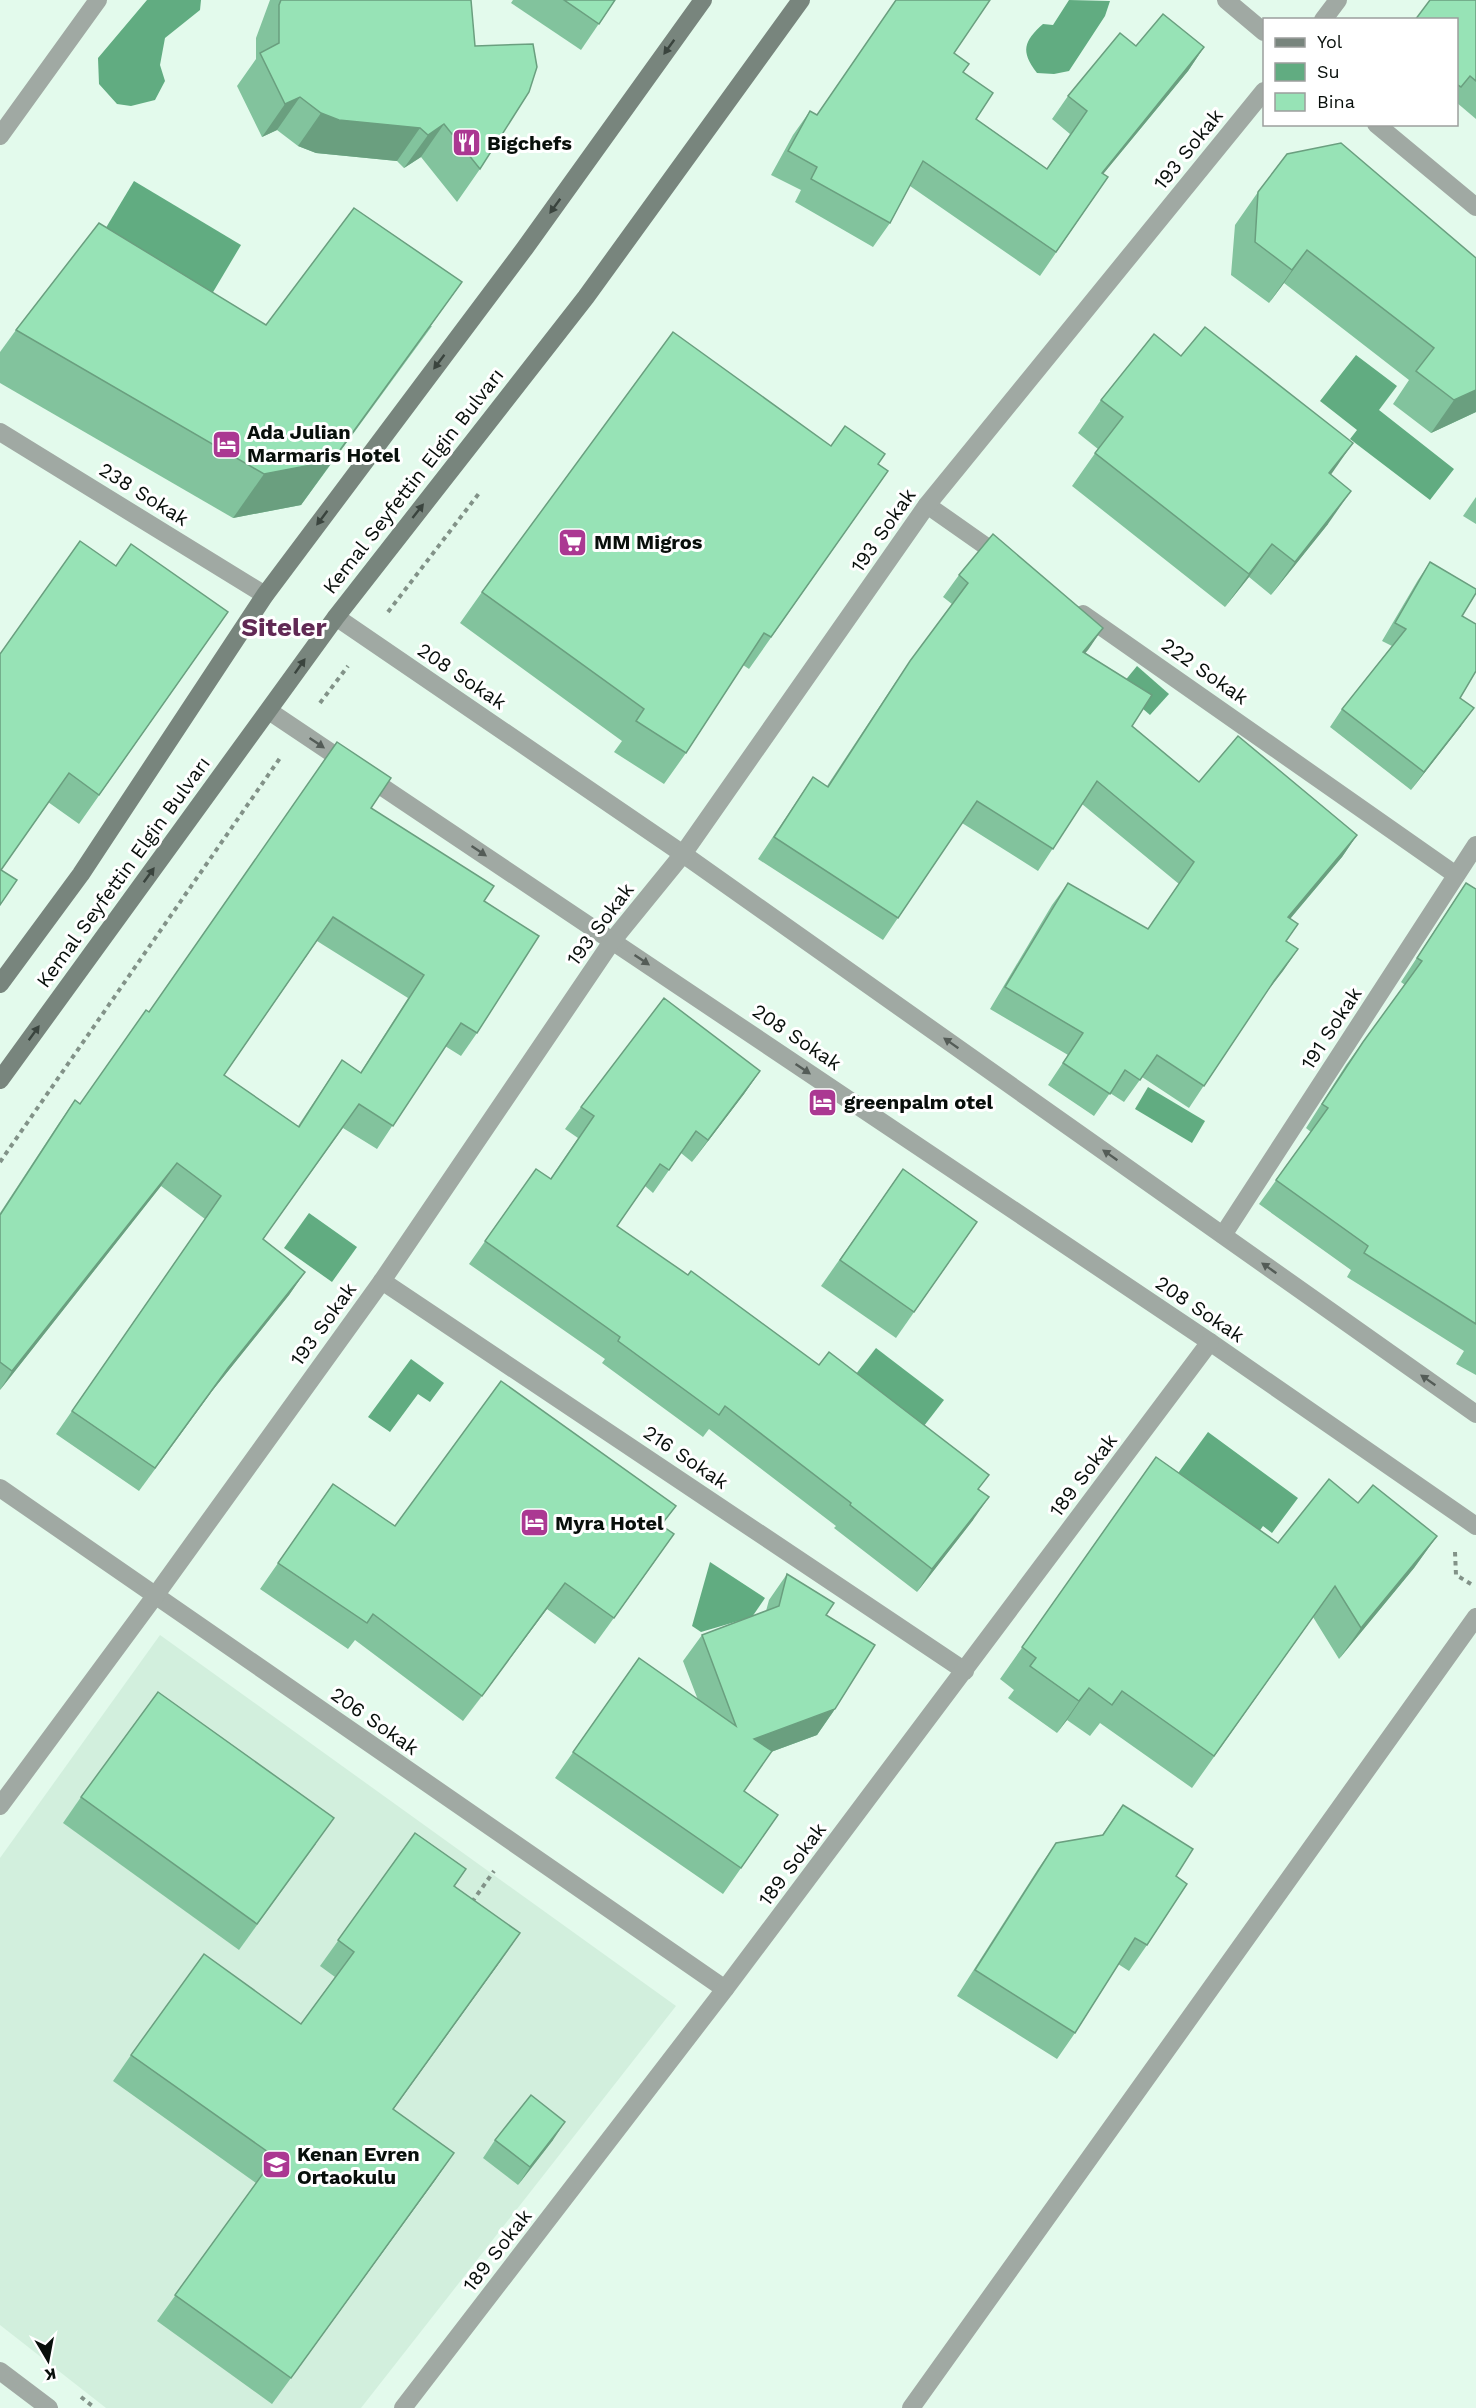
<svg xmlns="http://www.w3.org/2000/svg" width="1476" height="2408" viewBox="0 0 1476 2408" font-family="'Work Sans',sans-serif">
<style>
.built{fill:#d2efdd}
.water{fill:#61ac81}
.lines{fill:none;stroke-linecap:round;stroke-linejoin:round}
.path{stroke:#829288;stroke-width:4;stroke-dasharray:4.5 4.5;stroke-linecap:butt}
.minor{stroke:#a0a9a3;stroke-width:18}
.tertiary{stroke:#a0a9a3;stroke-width:18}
.secondary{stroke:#78857d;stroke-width:18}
.wall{fill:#82c39d;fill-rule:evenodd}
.shaded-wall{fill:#6a9f7f}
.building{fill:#97e3b6;stroke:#6a9f7f;stroke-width:1.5;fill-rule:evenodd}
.oneway{fill:#3a443e}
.oneway2{fill:#545c57}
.labels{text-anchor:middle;stroke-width:6;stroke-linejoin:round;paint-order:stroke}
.poi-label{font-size:20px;font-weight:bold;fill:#080f0b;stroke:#fff;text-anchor:start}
.street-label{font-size:20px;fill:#080f0b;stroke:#fff}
.district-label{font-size:26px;font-weight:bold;fill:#612954;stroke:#fff}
</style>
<rect width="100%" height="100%" fill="#e3faec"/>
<!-- built -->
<path class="built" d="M160 1635 676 2006 361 2408H106L0 2325V1858Z"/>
<!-- water -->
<g class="water">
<path d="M147 0H201L200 10 165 38 160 65 165 81 155 100 131 106 117 104 99 84 98 58Z"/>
<path d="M1069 0 1110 1 1105 16 1069 71 1054 74 1037 73C1020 51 1024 41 1043 24L1053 25Z"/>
<path d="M134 181 241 245 206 304 98 241Z"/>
<path d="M1356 355 1397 386 1379 410 1454 469 1430 500 1350 439 1357 430 1320 401Z"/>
<path d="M1137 666 1169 694 1150 715 1119 688Z"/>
<path d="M1148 1087 1205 1121 1192 1143 1135 1109Z"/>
<path d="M309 1213 357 1247 332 1282 284 1248Z"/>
<path d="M876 1348 944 1400 917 1435 849 1383Z"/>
<path d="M411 1359 444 1383 430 1402 418 1394 390 1432 368 1417Z"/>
<path d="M1208 1432 1298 1498 1272 1533 1263 1526 1254 1539 1173 1480Z"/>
<path d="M710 1562 765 1598 752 1617 701 1632 692 1626Z"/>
</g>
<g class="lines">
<!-- path -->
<g class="path">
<path d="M388 612 480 492"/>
<path d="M320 703 348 666"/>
<path d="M0 1162 280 758"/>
<path d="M1455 1552 1456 1575 1471 1584"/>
<path d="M472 1902 494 1871"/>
<path d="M81 2397 95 2408"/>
</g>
<!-- minor -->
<g class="minor">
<path d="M1226 0 1264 32"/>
<path d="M1323 20 1338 0"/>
<path d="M1376 124 1476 207"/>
<path d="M0 136 98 0"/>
<path d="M0 432 265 595"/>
<path d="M927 505 1004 559"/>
<path d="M1083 614 1456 875"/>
<path d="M336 617 683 854 1476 1414"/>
<path d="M269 711 1210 1342 1476 1526"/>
<path d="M1223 1235 1476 845"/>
<path d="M382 1281 965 1671"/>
<path d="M0 1488 725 1989"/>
<path d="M0 1806 155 1596 382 1281 613 940 683 854 927 505 1264 91"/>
<path d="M403 2408 725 1989 1210 1342"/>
<path d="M911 2408 1476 1617"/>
</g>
<!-- tertiary -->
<path class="tertiary" d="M0 2371 49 2408"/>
<!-- secondary -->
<g class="secondary">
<path d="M0 984 81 874 265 595 525 248 703 0"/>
<path d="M0 1080 336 617 586 297 801 0"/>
</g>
</g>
<!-- wall -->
<g class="wall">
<path d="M270 0H471L480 169 457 202 421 157 404 168 397 161 316 153 298 146 277 130 262 137 237 86 256 59V38Z"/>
<path d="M513 0H615L581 50 511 3Z"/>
<path d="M1476 0V119L1456 102V20Z"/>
<path d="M1136 46 1204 47 1188 71 1103 174 1108 177 1040 276 910 186 890 223 873 247 795 202 801 190 771 175 793 135 810 111 816 115 954 53 964 73 976 119 1047 169 1070 134 1052 119 1068 96Z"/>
<path d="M1258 192 1476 258V412L1431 433 1393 404 1409 380 1284 283 1269 303 1231 275 1235 225Z"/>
<path d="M432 326 301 505 233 518 0 383V352L16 330Z"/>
<path d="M1101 400 1331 475 1328 524 1271 595 1249 577 1225 607 1072 486 1098 449 1078 433Z"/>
<path d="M831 446 878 464 888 471 749 669 743 665 686 753 664 784 614 752 622 741 460 623 482 592Z"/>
<path d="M1476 497V524L1463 516Z"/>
<path d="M1430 562 1462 616 1460 698 1461 726 1411 790 1330 727 1342 709 1392 646 1382 641 1418 580Z"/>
<path d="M116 566 228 612 79 824 48 802 1 870 0 654Z"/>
<path d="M959 575 1103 628 1085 653 1132 726 1199 782 1357 835 1342 857 1290 919 1286 941 1298 949 1264 995 1189 1108 1142 1077 1124 1102 1110 1093 1094 1116 1048 1085 1068 1055 990 1009 1052 905 1068 883 1148 929 1179 884 1082 804 1038 871 962 823 883 940 758 859 813 777 827 786 895 683 952 604 943 597Z"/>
<path d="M371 808 484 901 477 1033 461 1056 445 1046 377 1149 343 1128 263 1239 305 1272 289 1295 212 1391 139 1491 56 1434 205 1219 161 1186 0 1390V1213L59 1123 75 1100 80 1104 149 1012ZM317 941 408 998 360 1073 342 1060 298 1126 224 1075Z"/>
<path d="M1466 883 1476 889V1375L1456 1364 1464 1351 1347 1277 1351 1270 1259 1204 1311 1132 1306 1128 1346 1065 1405 985 1401 982 1450 907Z"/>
<path d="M760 1071 744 1094 692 1162 681 1153 653 1193 645 1186 617 1226 979 1490 973 1520 917 1592 834 1528 836 1526 709 1429 703 1437 602 1363 605 1359 469 1264 536 1169 550 1179 578 1138 565 1129 581 1107Z"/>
<path d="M903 1169 977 1222 896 1338 821 1286Z"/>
<path d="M1156 1457 1278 1543 1358 1503 1437 1536 1414 1568 1339 1659 1313 1617 1192 1788 1100 1723 1090 1736 1067 1720 1057 1733 1008 1698 1014 1690 1000 1679Z"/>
<path d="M333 1484 395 1526 662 1525 656 1560 595 1644 547 1609 463 1721 355 1640 348 1649 260 1589Z"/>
<path d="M787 1574 826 1615 835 1709 817 1735 771 1752 744 1791 778 1815 723 1894 555 1778 639 1658 698 1700 683 1661 702 1635 766 1611 769 1600Z"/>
<path d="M81 1797 316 1844 239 1950 63 1823Z"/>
<path d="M1123 1805 1176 1876 1147 1945 1129 1971 1118 1964 1075 2033 1057 2059 957 1996 1038 1869 1056 1843 1102 1835Z"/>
<path d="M415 1833 466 1869 455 1886 502 1959 393 2109 436 2179 272 2404 157 2321 256 2183 113 2081 131 2055 301 2024 335 1977 320 1966Z"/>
<path d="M495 2140H553L518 2185 483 2158Z"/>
</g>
<!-- shaded-wall -->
<g class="shaded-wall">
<path d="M1204 47 1188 71 1085 196 1102 173Z"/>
<path d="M300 97 277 130 262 137 285 104Z"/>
<path d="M321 113 420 128 397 161 316 153 298 146Z"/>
<path d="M444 124 421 157 404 168 428 135Z"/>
<path d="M1307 250 1284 283 1269 303 1292 270Z"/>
<path d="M462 282 301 505 233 518 264 474Z"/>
<path d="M1476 390V412L1431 433 1454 400Z"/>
<path d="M1353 443 1330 476 1329 473Z"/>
<path d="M1351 491 1328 524 1271 595 1295 562Z"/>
<path d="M1272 544 1249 577 1225 607 1249 574Z"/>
<path d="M1103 628 1088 650 1067 674 1083 652Z"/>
<path d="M1474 708 1461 726 1411 790 1424 772Z"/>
<path d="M1357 835 1342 857 1273 939 1288 917Z"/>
<path d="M1298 949 1283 971 1258 1003 1274 981Z"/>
<path d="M760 1071 744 1094 692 1162 708 1140Z"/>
<path d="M177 1163 161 1186 0 1390 12 1371Z"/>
<path d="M305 1272 289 1295 212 1391 139 1491 228 1368Z"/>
<path d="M989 1497 973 1520 917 1592 932 1569Z"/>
<path d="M1437 1536 1414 1568 1339 1659 1361 1628Z"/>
<path d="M565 1583 547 1609 463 1721 482 1696Z"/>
<path d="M1089 1688 1067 1720 1057 1733 1079 1701Z"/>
<path d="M835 1709 817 1735 736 1765 754 1739Z"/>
<path d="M520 1933 502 1959 375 2135 393 2109Z"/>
<path d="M565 2122 553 2140 518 2185 530 2167Z"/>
<path d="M454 2153 436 2179 272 2404 291 2378Z"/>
</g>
<!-- building -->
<g class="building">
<path d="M281 0H471L475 46 533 44 537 67 529 92 480 169 444 124 428 135 420 128 339 120 321 113 300 97 285 104 260 53 279 43V5Z"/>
<path d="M564 0H615L599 24Z"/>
<path d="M896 0H990L954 53 969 64 963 72 993 93 976 119 1047 169 1087 111 1068 96 1120 33 1136 46 1163 14 1204 47 1102 173 1108 177 1056 252 923 161 890 223 811 179 817 167 788 151 810 111 817 115Z"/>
<path d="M1430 0H1476V81L1470 76 1461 87 1456 84V20H1415Z"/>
<path d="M1341 143 1476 258V390L1454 400 1416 371 1434 348 1307 250 1292 270 1255 242 1258 192 1287 154Z"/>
<path d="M354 208 462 282 332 461 264 474 16 330 99 223 266 325Z"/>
<path d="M1205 327 1353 443 1329 473 1351 491 1295 562 1272 544 1249 574 1095 453 1123 417 1101 400 1154 334 1181 356Z"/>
<path d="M673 332 831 446 845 426 885 454 878 464 888 471 771 637 764 633 686 753 636 721 644 709 482 592Z"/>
<path d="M993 534 1103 628 1083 652 1152 695 1132 726 1199 782 1238 736 1357 835 1288 917 1298 924 1286 941 1298 949 1274 981 1204 1086 1157 1055 1140 1080 1125 1070 1110 1094 1063 1063 1083 1033 1005 987 1068 883 1148 929 1194 862 1097 781 1053 849 977 801 898 918 774 837 813 777 828 787 910 661 968 583 959 575Z"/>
<path d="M80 541 116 566 131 544 228 612 99 795 69 773 1 870 17 880 0 905V654Z"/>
<path d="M1430 562 1476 589V593L1462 616 1476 624V671L1460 698 1474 708 1424 772 1342 709 1406 629 1395 623Z"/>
<path d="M337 742 391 778 371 808 494 886 484 901 539 936 477 1033 461 1023 393 1126 359 1104 263 1239 305 1272 228 1368 155 1468 72 1411 221 1196 177 1163 12 1371 0 1362V1215L75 1100 80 1104 146 1010 149 1012ZM333 917 424 975 361 1073 342 1060 299 1127 224 1075Z"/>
<path d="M1466 883 1476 889V1324L1364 1253 1368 1246 1276 1180 1328 1108 1322 1104 1363 1042 1422 961 1417 958Z"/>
<path d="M664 998 760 1071 708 1140 696 1131 669 1170 660 1164 617 1226 688 1275 691 1271 819 1365 829 1352 989 1475 978 1489 989 1497 932 1569 850 1505 851 1503 725 1406 719 1415 618 1341 620 1337 485 1241 536 1169 551 1179 594 1116 581 1107Z"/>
<path d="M903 1169 977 1222 914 1312 840 1260Z"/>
<path d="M501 1381 676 1506 661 1525 674 1534 614 1618 565 1583 482 1696 373 1614 367 1623 278 1563 333 1484 395 1526Z"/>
<path d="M1156 1457 1278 1543 1329 1479 1358 1503 1373 1485 1437 1536 1361 1628 1335 1586 1214 1756 1122 1691 1112 1705 1089 1688 1079 1701 1030 1666 1036 1658 1022 1647Z"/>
<path d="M787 1574 834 1603 826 1615 875 1645 835 1709 754 1739 772 1751 744 1791 778 1815 741 1868 573 1752 639 1658 736 1726 702 1635 779 1606Z"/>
<path d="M158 1692 334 1818 257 1924 81 1797Z"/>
<path d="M1123 1805 1193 1849 1176 1876 1187 1884 1147 1945 1135 1938 1075 2033 975 1970 1056 1843 1103 1835Z"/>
<path d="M415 1833 466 1869 454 1886 520 1933 393 2109 454 2153 291 2378 175 2295 275 2157 131 2055 204 1954 301 2024 354 1952 338 1940Z"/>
<path d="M531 2095 565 2122 530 2167 495 2140Z"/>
</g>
<!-- one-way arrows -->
<defs><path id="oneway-solid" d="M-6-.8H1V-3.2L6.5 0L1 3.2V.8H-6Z" transform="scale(1.5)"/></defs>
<g class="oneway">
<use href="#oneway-solid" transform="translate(669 47) rotate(126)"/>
<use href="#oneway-solid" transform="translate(555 206) rotate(126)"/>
<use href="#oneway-solid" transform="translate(439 362) rotate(127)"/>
<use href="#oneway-solid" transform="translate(418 511) rotate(-52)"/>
<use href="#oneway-solid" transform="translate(322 518) rotate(127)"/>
<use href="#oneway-solid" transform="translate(300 666) rotate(-55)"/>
<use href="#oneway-solid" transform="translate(149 875) rotate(-54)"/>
<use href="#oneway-solid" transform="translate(34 1033) rotate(-54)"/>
</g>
<g class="oneway2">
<use href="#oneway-solid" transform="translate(317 743) rotate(34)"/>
<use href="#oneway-solid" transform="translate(479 851) rotate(34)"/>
<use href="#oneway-solid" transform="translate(642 960) rotate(34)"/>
<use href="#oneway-solid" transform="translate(951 1043) rotate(-145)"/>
<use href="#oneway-solid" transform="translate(803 1069) rotate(34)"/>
<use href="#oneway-solid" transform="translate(1110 1155) rotate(-145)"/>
<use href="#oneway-solid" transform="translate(1269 1268) rotate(-145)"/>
<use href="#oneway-solid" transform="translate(1428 1380) rotate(-145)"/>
</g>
<!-- icons -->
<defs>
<symbol id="restaurant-square" viewBox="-11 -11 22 22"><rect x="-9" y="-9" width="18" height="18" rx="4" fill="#ab3892" stroke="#fff"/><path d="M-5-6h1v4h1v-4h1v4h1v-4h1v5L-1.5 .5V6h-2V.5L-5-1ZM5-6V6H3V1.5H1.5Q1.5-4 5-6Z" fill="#fff"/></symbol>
<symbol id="hotel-square" viewBox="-11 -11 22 22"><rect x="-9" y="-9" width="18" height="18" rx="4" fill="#ab3892" stroke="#fff"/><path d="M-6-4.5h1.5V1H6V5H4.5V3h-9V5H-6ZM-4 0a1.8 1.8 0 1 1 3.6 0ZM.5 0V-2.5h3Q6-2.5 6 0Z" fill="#fff"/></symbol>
<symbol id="supermarket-square" viewBox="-11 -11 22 22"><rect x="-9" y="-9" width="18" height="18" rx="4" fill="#ab3892" stroke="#fff"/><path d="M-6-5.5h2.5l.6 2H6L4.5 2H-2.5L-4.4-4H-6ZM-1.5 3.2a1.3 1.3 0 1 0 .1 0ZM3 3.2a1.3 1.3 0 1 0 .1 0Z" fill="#fff"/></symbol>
<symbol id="school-square" viewBox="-11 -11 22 22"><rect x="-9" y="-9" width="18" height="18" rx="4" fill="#ab3892" stroke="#fff"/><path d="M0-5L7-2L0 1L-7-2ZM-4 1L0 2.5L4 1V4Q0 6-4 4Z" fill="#fff"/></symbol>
</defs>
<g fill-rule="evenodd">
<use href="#restaurant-square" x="450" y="126" width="33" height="33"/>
<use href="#hotel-square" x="210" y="428" width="33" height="33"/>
<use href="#supermarket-square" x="556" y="526" width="33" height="33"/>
<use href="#hotel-square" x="806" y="1086" width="33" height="33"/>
<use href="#hotel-square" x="518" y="1506" width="33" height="33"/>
<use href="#school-square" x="260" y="2148" width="33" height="33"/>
</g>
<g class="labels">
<!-- poi labels -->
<g class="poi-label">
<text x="487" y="150">Bigchefs</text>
<text x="247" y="439">Ada Julian<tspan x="247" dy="23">Marmaris Hotel</tspan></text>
<text x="594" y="549">MM Migros</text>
<text x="844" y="1109">greenpalm otel</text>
<text x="555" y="1530">Myra Hotel</text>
<text x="297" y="2161">Kenan Evren<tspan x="297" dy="23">Ortaokulu</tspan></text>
</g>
<!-- street labels -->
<g class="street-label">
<text transform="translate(1188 149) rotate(-51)" y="7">193 Sokak</text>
<text transform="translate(413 481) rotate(-52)" y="7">Kemal Seyfettin Elgin Bulvarı</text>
<text transform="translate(144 494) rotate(32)" y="7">238 Sokak</text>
<text transform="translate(883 530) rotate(-55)" y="7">193 Sokak</text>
<text transform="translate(1205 671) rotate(35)" y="7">222 Sokak</text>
<text transform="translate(462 676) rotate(34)" y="7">208 Sokak</text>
<text transform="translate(123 872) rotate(-54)" y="7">Kemal Seyfettin Elgin Bulvarı</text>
<text transform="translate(600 924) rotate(-53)" y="7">193 Sokak</text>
<text transform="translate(1331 1028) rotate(-57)" y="7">191 Sokak</text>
<text transform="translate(797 1037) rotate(34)" y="7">208 Sokak</text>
<text transform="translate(1200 1309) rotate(34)" y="7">208 Sokak</text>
<text transform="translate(323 1324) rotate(-54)" y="7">193 Sokak</text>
<text transform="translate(686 1457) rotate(34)" y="7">216 Sokak</text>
<text transform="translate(1083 1475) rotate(-53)" y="7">189 Sokak</text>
<text transform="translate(375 1721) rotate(35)" y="7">206 Sokak</text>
<text transform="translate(792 1864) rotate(-53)" y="7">189 Sokak</text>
<text transform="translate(497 2250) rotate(-52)" y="7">189 Sokak</text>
</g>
<!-- district labels -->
<g class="district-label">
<text x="284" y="636">Siteler</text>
</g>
</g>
<!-- legend -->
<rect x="1263" y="18" width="195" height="108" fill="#ffffff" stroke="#9c9f9d" stroke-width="1.5"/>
<rect x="1275" y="38" width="30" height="9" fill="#78857d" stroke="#9c9f9d" stroke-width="1.5"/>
<text x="1317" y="48" font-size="18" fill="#080f0b">Yol</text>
<rect x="1275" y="63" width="30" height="18" fill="#61ac81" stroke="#9c9f9d" stroke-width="1.5"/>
<text x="1317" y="78" font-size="18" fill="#080f0b">Su</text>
<rect x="1275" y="93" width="30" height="18" fill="#97e3b6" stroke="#9c9f9d" stroke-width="1.5"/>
<text x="1317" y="108" font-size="18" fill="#080f0b">Bina</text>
<!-- north arrow -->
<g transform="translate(48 2360) rotate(170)" stroke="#ffffff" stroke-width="4.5" paint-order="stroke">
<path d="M0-4.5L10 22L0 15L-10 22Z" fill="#080f0b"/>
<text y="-9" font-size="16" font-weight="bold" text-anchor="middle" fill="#080f0b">K</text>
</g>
</svg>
